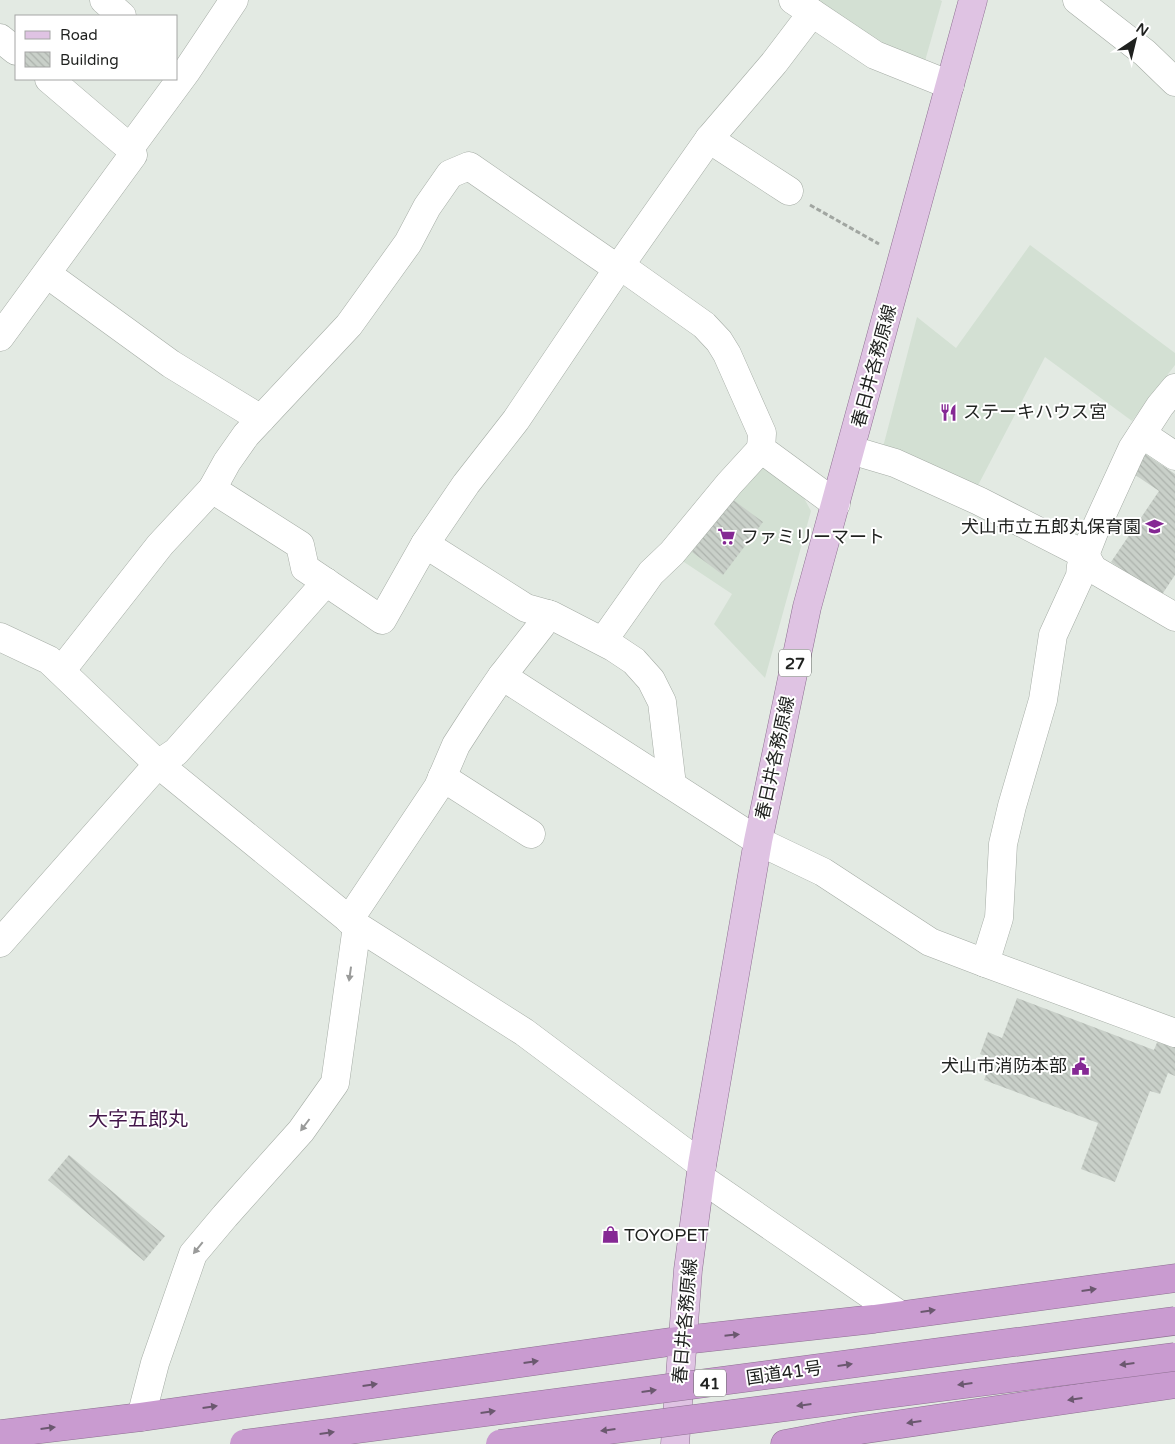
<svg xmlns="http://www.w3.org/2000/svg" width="1175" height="1444" viewBox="0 0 1175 1444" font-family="'Varela Round','Noto Sans JP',sans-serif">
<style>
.built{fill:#d3e0d3}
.building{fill:url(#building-back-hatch)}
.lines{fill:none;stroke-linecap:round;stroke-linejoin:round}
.minor-casing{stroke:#a5aca5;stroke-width:29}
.major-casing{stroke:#8e7092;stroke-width:29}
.highway-casing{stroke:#8e7092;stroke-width:29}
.path{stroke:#a1a6a1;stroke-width:3;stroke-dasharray:5 2.5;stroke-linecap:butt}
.minor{stroke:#fff;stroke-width:28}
.major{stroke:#dfc3e3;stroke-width:28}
.highway{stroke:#c99bd0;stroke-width:28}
.highway-bridge-casing{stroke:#8e7092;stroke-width:29;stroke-linecap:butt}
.highway-bridge{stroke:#c99bd0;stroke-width:28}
.oneway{fill:#9a9b9a}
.oneway2{fill:#6b586f}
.labels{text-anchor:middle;stroke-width:4;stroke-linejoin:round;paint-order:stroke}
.shield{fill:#fff;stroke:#626462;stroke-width:1}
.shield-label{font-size:16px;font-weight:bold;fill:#1f211f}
.street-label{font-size:18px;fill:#1f211f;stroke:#fff}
.poi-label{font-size:18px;fill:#1f211f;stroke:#fff;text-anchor:start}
.quarter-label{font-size:20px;fill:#411548;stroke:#fff}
</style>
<defs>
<pattern id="building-back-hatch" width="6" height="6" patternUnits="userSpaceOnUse" patternTransform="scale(1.25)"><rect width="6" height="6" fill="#c9d0c9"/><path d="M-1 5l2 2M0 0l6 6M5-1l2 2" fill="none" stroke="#acb2ac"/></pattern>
</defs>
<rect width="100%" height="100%" fill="#e3eae3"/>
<!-- built -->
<g class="built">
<path d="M806 0H940L942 1 923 68Z"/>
<path d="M1030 245 1175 353V365L1132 421 1045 357 975 491 883 447 917 317 956 348Z"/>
<path d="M761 463 799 489 811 511 765 678 714 624 732 594 678 558Z"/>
</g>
<!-- building -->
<g class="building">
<path d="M1141 451 1175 474V575L1161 596 1111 562 1159 491 1128 470Z"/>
<path d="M732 499 763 522 723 575 692 552Z"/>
<path d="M1017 998 1154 1050 1160 1035 1175 1041V1076L1168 1073 1160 1094 1150 1091 1115 1182 1081 1169 1098 1123 984 1080 992 1059 980 1054 988 1032 1002 1038Z"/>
<path d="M69 1155 165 1236 144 1261 48 1180Z"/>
</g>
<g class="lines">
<defs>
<g id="minor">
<path d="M104 0 122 16"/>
<path d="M793 0 875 55 950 85"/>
<path d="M1077 0 1145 53 1175 82"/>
<path d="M0 38 16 51"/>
<path d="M49 79 130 148"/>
<path d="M709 139 789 191"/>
<path d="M47 274 171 364 261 419"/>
<path d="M0 337 133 155 130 148 186 72 234 0"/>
<path d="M1142 434 1175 456"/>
<path d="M851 450 895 463 979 501 1085 555 1094 532 1132 449 1160 406 1175 388"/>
<path d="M212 489 300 545 305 568 382 620 425 544 466 484 516 420 619 267 709 139 774 63 812 13"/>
<path d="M425 544 526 608 551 615 613 647 634 661 651 680 662 702 672 785"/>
<path d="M1085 555 1093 569 1175 617"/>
<path d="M0 637 49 660 158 764 357 926 524 1032 702 1165"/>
<path d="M603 641 651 573 672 553 729 484 761 449"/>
<path d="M61 671 160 545 212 489 227 462 246 435 349 325 408 243 427 207 450 174 469 166 608 262 625 269 704 325 719 341 727 354 762 433 761 449 836 504"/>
<path d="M502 676 758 841 823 872 930 942 985 963 1175 1033"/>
<path d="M442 777 531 834"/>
<path d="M349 920 438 787 456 745 478 711 502 676 541 626 548 614"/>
<path d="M0 943 158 764 176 752 326 582"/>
<path d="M985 963 999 918 1003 844 1012 806 1043 700 1053 635 1080 576 1081 566 1087 559"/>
<path d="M701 1178 900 1315"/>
<path d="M141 1417 155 1363 193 1254 225 1216 301 1131 335 1083 357 926"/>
</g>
<path id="major" d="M675 1444 688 1270 702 1165 758 841 807 607 973 0"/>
<g id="highway">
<path d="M0 1434 141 1417 684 1340 874 1319 1175 1278"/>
<path d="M785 1444 860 1430 1175 1384"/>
</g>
</defs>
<!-- minor casing -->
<use href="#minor" class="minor-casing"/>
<!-- major casing -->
<use href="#major" class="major-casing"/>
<!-- highway casing -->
<use href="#highway" class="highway-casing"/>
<!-- path -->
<path class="path" d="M810 205 879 244"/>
<!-- minor -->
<use href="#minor" class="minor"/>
<!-- major -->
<use href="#major" class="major"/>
<!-- highway -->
<use href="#highway" class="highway"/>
<defs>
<g id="highway-bridge">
<path d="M244 1444 1175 1321"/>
<path d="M500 1444 1175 1357"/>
</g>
</defs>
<!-- highway-bridge casing -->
<use href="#highway-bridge" class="highway-bridge-casing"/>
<!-- highway-bridge -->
<use href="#highway-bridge" class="highway-bridge"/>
</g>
<!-- one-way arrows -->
<defs><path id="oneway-solid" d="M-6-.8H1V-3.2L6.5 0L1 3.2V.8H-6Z" transform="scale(1.25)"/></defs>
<g class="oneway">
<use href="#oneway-solid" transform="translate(350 974) rotate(98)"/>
<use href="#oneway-solid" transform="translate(305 1125) rotate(127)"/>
<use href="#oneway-solid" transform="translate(198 1248) rotate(129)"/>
</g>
<g class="oneway2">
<use href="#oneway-solid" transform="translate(1089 1290) rotate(-8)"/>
<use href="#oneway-solid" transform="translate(928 1311) rotate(-8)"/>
<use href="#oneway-solid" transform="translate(732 1335) rotate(-6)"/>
<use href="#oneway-solid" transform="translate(531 1362) rotate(-8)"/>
<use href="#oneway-solid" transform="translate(1127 1364) rotate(173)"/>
<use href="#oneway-solid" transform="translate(845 1365) rotate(-8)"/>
<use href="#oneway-solid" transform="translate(965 1384) rotate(173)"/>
<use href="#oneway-solid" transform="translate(370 1385) rotate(-8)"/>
<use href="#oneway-solid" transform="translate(649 1391) rotate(-8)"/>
<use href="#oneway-solid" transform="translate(1075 1399) rotate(172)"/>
<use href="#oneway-solid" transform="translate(804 1405) rotate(173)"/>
<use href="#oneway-solid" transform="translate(210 1407) rotate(-8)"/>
<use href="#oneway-solid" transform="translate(488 1412) rotate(-8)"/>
<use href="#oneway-solid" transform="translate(914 1422) rotate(172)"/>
<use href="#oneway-solid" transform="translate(48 1428) rotate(-7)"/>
<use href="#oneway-solid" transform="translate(608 1430) rotate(173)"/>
<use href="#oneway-solid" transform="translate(327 1433) rotate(-8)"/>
</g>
<!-- icons -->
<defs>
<symbol id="restaurant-bare" viewBox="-9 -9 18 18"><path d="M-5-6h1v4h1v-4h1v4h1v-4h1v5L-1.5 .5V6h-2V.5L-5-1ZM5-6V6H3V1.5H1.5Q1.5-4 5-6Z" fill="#852894" stroke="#fff" stroke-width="2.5" paint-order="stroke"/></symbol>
<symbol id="school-bare" viewBox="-9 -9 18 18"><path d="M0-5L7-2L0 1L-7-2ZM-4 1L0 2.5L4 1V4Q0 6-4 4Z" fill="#852894" stroke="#fff" stroke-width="2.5" paint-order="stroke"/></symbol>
<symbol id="supermarket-bare" viewBox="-9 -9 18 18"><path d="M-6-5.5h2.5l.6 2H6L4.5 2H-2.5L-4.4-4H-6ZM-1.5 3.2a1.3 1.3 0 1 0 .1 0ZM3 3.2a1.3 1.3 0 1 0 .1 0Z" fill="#852894" stroke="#fff" stroke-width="2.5" paint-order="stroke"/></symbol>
<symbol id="civic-bare" viewBox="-9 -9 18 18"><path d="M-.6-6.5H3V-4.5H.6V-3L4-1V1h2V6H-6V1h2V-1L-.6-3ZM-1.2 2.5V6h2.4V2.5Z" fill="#852894" stroke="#fff" stroke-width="2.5" paint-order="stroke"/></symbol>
<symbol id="shop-bare" viewBox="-9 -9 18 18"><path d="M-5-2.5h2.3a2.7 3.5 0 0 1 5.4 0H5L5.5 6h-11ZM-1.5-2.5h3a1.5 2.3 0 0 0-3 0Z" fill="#852894" stroke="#fff" stroke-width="2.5" paint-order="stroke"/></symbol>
</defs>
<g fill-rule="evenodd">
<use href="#restaurant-bare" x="936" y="400" width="25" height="25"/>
<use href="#school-bare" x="1142" y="514" width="25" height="25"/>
<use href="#supermarket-bare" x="714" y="524" width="25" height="25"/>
<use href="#civic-bare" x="1068" y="1054" width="25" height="25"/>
<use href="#shop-bare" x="598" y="1222" width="25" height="25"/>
</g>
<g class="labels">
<!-- shield labels -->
<g class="shield">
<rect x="779" y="649.5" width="32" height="27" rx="4"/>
<rect x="694" y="1369.5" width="32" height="27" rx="4"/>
</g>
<g class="shield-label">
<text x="795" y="669">27</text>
<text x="710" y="1389">41</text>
</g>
<!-- street labels -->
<g class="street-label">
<text transform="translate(874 366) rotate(-75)" y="6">春日井各務原線</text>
<text transform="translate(775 758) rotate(-78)" y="6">春日井各務原線</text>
<text transform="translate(685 1321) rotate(-85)" y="6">春日井各務原線</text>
<text transform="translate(784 1373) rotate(-8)" y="6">国道41号</text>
</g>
<!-- poi labels -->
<g class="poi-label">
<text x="963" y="418">ステーキハウス宮</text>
<text x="1141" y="533" text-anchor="end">犬山市立五郎丸保育園</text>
<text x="741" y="543">ファミリーマート</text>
<text x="1067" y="1072" text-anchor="end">犬山市消防本部</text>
<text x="624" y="1241">TOYOPET</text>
</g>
<!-- quarter labels -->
<g class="quarter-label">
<text x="138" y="1126">大字五郎丸</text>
</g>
</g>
<!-- legend -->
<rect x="15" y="15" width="162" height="65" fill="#ffffff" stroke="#a5a6a5"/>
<rect x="25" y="31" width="25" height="8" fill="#dfc3e3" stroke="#a5a6a5"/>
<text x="60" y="40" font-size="15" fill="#1f211f">Road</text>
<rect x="25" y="52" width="25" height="15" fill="url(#building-back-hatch)" stroke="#a5a6a5"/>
<text x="60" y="65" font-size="15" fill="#1f211f">Building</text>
<!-- north arrow -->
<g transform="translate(1135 40) rotate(35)" stroke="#ffffff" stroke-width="4" paint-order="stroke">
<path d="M0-4L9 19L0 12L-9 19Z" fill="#1f211f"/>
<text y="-8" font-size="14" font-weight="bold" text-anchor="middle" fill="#1f211f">N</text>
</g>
</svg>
